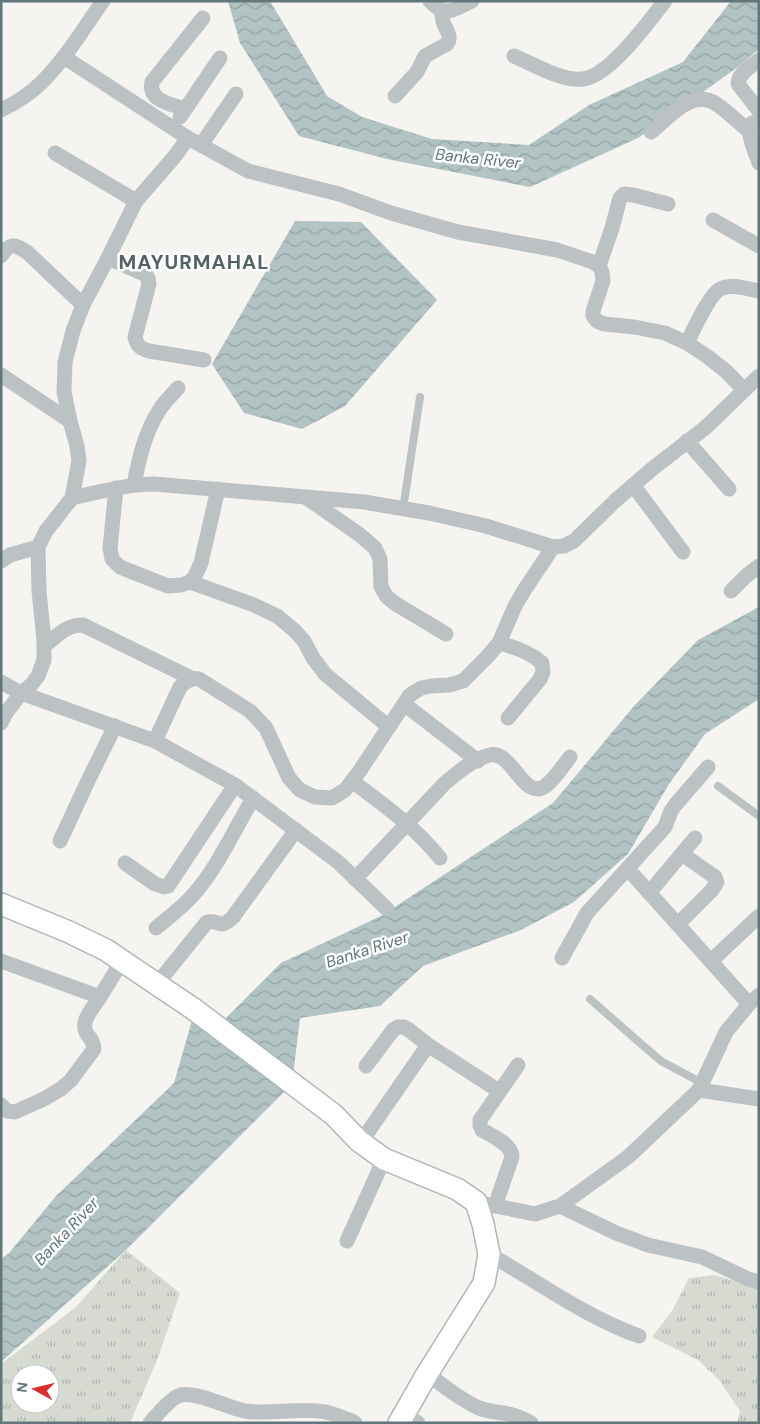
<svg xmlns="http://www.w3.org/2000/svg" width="760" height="1424" viewBox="0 0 760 1424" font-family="'DM Sans',sans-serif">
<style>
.grass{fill:url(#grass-tufts);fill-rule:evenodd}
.water{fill:url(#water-waves)}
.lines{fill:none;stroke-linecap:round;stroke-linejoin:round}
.secondary-casing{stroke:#aeb6b8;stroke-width:24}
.lane{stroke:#bcc2c3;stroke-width:8}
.street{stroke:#bcc2c3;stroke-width:15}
.secondary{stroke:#fff;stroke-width:21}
.labels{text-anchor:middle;stroke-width:5;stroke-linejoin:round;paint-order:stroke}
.water-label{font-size:16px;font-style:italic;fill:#5d7677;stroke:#fff}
.district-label{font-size:20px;font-weight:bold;letter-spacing:1px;fill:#536266;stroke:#fff}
</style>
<defs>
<pattern id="grass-tufts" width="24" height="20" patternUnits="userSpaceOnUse" patternTransform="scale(1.25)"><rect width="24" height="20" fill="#d6dad1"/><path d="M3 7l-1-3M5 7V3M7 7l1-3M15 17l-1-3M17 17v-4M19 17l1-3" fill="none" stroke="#b1b5af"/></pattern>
<pattern id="water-waves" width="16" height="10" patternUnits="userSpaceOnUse" patternTransform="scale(1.25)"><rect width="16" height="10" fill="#b2c3c3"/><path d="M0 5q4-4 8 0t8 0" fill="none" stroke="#94a3a3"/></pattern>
</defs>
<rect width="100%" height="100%" fill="#f5f4f1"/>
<!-- grass -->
<g class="grass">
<path d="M126 1250 180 1293 158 1358 130 1423H1V1364L76 1307ZM20 1374H50V1404H20Z"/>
<path d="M714 1275 759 1288V1423H737L740 1411 719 1380 698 1360 652 1337 672 1311 689 1278Z"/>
</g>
<!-- water -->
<g class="water">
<path d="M228 1H270L327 96 362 117 432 139 529 145 589 105 683 62 731 1H759V49L738 67 638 138 530 187 387 159 299 136 240 43Z"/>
<path d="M295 221 361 222 437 300 345 406 302 429 244 413 212 364Z"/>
<path d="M759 607V699L705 734 669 784 628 854 574 902 521 930 423 966 380 1006 300 1018 292 1084 126 1250 1 1362V1259L9 1253 56 1196 174 1083 195 1010 217 1027 281 963 381 916 553 803 634 706 698 640Z"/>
</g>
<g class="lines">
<defs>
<path id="secondary" d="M1 904 69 932 106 950 195 1010 334 1115 359 1141 384 1159 457 1189 476 1202 483 1224 489 1254 484 1283 427 1374 399 1423"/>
</defs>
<!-- secondary casing -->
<use href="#secondary" class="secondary-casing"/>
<!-- lane -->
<g class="lane">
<path d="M403 509 420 397"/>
<path d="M718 786 759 816"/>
<path d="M590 999 640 1043 661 1061 702 1083"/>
</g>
<!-- street -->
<g class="street">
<path d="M430 1C446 19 454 9 472 1"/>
<path d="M514 56C533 64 563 82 583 79 610 76 648 22 665 1"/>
<path d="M64 57 188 138 248 171 339 194 391 213 458 232 557 250 593 262 599 266 602 272 603 281 593 311V316L597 321 604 324 634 327 665 333 687 343 708 357 727 372 744 390"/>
<path d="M759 60C751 67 738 73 738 84L759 111"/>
<path d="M395 96 417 72 425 56 447 44C452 36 447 32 444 24 442 20 442 16 442 12"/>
<path d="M185 109C171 104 148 101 152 82L203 18"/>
<path d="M1 110C16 103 31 93 42 82 66 58 84 28 103 1"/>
<path d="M180 117 220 58"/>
<path d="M752 123C746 136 755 150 759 163"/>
<path d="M651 132C668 118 692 89 715 103 727 111 738 122 749 131"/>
<path d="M201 145 236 94"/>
<path d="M55 153 136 201"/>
<path d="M713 220 759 246"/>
<path d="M1 256C10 242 15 244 28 253L83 305"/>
<path d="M108 258 146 275 148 278 149 284 135 337C137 346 140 348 149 351L204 360"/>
<path d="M599 266 612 228 620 198 624 194 633 195 668 204"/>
<path d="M687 343C693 331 709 295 720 289 731 283 747 289 759 291"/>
<path d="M1 375 70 421"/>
<path d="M687 441 729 489"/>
<path d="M134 485C139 458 145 432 160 409 165 401 172 395 178 388"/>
<path d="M633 485 683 552"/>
<path d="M116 488 110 548 112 559 120 567 168 586 181 585 190 582 195 576 201 563 218 489"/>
<path d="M72 498 79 461 77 446 70 421 64 392 65 362 73 331 83 305 108 258 136 201 175 156 188 138"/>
<path d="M307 498 360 535 375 548 380 559 381 587 387 597 396 604 446 634"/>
<path d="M1 561 10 555 38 547"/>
<path d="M190 582 254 605 277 616 294 630 304 641 313 658 325 674 389 727"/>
<path d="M731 591 746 576 759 566"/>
<path d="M499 643C515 647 530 652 542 663L543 672 540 679 508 718"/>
<path d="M44 646C56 637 67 624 83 625L193 679"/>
<path d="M1 682 21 693 155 741 235 785 338 862 387 909"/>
<path d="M404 704 478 761"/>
<path d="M1 723 6 713 21 693 31 685 38 676 44 660V640L39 591 38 547 46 531 72 498 98 492 134 485 154 484 364 502 429 513 486 526 553 547 564 546 574 541 615 501 652 469 705 428 759 376"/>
<path d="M155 741 180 687C186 681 190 678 199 679L250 711 266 728 289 778 300 790 315 797 332 798 345 790 359 772 410 695 421 688 431 686 449 685 463 681 487 657 499 643 515 606 525 589 553 547"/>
<path d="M352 781C385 806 414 826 440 858"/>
<path d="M60 841 86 785 115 726"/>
<path d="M125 863 155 884 164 887 168 886 235 785"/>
<path d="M628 869 749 1004"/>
<path d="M355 879 444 784C457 773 473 759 490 755 511 750 522 796 542 788 551 784 563 766 570 757"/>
<path d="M649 893 695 838"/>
<path d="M678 924 712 890 717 882 715 877 682 854"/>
<path d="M156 928C169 917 183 907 194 894 217 868 235 829 253 798"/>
<path d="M562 958 587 913 665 827 671 811 676 804 708 767"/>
<path d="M1 961 100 997 122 961"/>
<path d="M711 961 759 916"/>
<path d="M156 985 207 922C220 919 219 931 233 917L296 830"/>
<path d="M366 1066 393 1030 398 1027H404L409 1030 428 1045 499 1091"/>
<path d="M699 1090 726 1032 749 1004 759 995"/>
<path d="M1 1105 7 1111 15 1112 44 1099 61 1089 71 1080 94 1049C94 1043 91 1039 87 1034 79 1022 93 1008 100 997"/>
<path d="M361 1142 428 1045"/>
<path d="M476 1202 535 1214 560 1206 628 1157 699 1090 759 1099"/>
<path d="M495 1206 512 1157C512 1144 492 1136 482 1130L480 1125V1120L518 1065"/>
<path d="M560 1206 616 1233 648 1245 702 1257 748 1279 759 1282"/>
<path d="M347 1241 384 1159"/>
<path d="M489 1254C538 1282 586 1317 639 1336"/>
<path d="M427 1374C443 1385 460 1400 479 1408 489 1412 499 1412 509 1414 517 1416 524 1419 531 1423"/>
<path d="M403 1414 418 1423"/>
<path d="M150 1423C157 1415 169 1400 178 1396 192 1389 228 1408 245 1411 271 1415 299 1407 326 1412 335 1414 343 1418 352 1421L355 1423"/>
</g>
<!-- secondary -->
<use href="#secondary" class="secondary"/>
</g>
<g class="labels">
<!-- water labels -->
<g class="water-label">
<text transform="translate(478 158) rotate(6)" y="6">Banka River</text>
<text transform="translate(367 949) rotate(-18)" y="6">Banka River</text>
<text transform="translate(66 1231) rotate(-47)" y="6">Banka River</text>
</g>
<!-- district labels -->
<g class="district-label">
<text x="194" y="269">MAYURMAHAL</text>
</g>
</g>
<!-- border -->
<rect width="760" height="1424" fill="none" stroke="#62767b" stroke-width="5"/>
<!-- north arrow -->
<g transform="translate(35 1389) rotate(278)"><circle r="24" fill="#ffffff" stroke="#c0c8ca"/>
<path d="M0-4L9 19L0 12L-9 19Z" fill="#d82f30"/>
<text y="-8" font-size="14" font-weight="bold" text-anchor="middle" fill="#62767b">N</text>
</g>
</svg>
